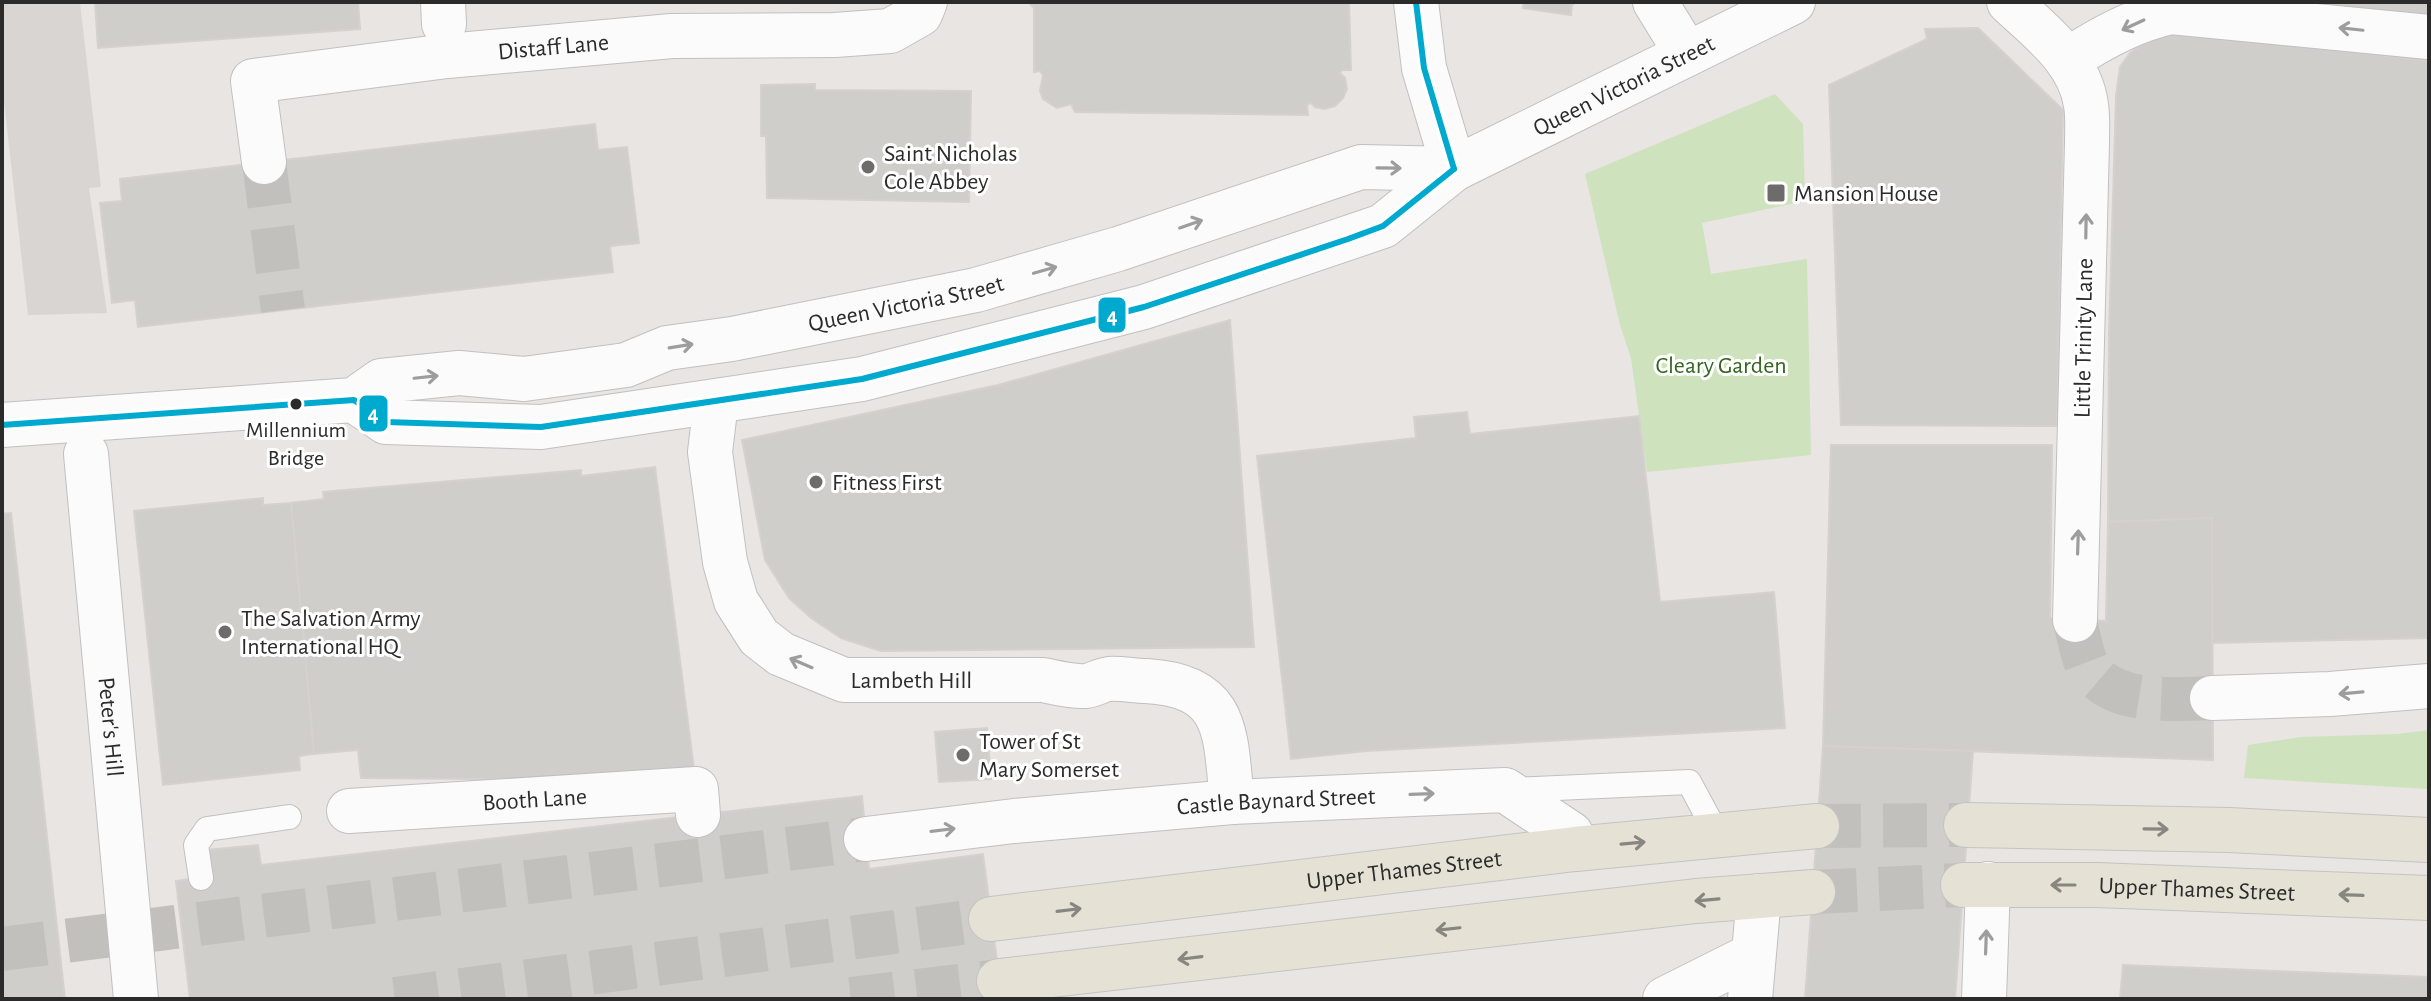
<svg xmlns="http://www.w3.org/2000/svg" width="2431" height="1001" viewBox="0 0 2431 1001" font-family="'Alegreya Sans',sans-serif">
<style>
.green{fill:#cee2bd}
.plaza{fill:#d9d5d2}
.building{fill:#d0cecb;stroke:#d4d1ce;stroke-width:2}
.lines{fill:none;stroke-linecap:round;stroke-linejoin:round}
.street-tunnel{stroke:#c2c0bd;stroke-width:44;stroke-dasharray:44 22;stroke-linecap:butt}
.primary-tunnel{stroke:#c2c0bd;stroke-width:44;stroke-dasharray:44 22;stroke-linecap:butt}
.lane-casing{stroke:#c1c0c0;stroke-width:26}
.street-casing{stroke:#c1c0c0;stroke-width:46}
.secondary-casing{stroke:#c1c0c0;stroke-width:46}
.primary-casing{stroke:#c5c3c2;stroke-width:46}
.lane{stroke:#fcfbfb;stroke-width:24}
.street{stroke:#fcfbfb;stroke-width:44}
.secondary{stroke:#fcfbfb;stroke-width:44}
.primary{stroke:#e5e1d5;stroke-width:44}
.bus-1-casing{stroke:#fff;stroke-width:12}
.bus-1{stroke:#00a9ce;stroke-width:6}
.oneway{stroke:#9e9d9d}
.oneway2{stroke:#888680}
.poi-dot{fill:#6d6c6b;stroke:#fff;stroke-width:3}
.bus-dot{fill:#2b2b2b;stroke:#fff;stroke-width:3}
.labels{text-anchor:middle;stroke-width:6;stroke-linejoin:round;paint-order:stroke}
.bus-label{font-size:22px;fill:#2b2b2b;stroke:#fff}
.street-label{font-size:24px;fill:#2b2b2b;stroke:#fff}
.poi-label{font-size:24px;fill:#2b2b2b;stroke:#fff;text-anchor:start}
.park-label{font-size:24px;fill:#33651f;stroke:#fff}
.line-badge{stroke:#fff;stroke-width:3}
.badge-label{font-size:22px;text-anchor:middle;font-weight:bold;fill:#fff}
</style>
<rect width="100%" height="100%" fill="#e8e5e2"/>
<!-- green -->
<g class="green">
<path d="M1775 94 1803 124 1805 201 1702 223 1711 274 1807 259 1811 455 1647 472 1631 358 1620 325 1585 174Z"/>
<path d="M2429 730V789L2244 778 2248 745 2301 737 2398 734Z"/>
</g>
<!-- plaza -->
<path class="plaza" d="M2 2H80L101 187 89 188 107 313 28 315 2 83Z"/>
<!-- building -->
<g class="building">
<path d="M95 2H358L360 29 98 48Z"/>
<path d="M1028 2H1349L1351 70H1342L1340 73 1345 78 1347 89 1343 98 1335 106 1324 109 1315 107 1310 102 1307 106 1308 115 1075 112 1071 104 1057 108 1043 99 1040 91 1043 75 1040 71 1034 72V8Z"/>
<path d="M1524 2H1576L1572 5 1571 15 1523 8Z"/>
<path d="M2293 2H2429V25Z"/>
<path d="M1978 28 2063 110 2057 426 1841 425 1829 85 1927 39 1925 29Z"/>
<path d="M2182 31 2429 61V638L2212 643V518L2108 522 2109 334 2116 96 2120 67 2130 53 2155 36Z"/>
<path d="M815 84V90L971 91 969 202 767 198 766 136H761V85Z"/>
<path d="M595 124 598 150 627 147 639 243 610 246 613 272 138 327 135 300 112 303 100 203 122 201 120 179Z"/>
<path d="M1230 320 1254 647 881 651 841 638 811 618 789 598 765 560 742 440 998 385Z"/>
<path d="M1467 412 1470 434 1639 416 1660 602 1774 592 1785 728 1366 751 1291 759 1257 456 1416 438 1414 417Z"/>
<path d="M1831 445H2052L2050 618 2106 621 2108 522 2212 518 2213 760 1823 746Z"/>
<path d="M655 467 695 777 593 780 361 778 358 750 314 754 291 503 324 499 323 492 581 470V476Z"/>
<path d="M263 498V505L291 503 314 754 299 756 300 770 163 785 134 511Z"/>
<path d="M11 513 65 999H2V514Z"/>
<path d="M987 728 991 779 939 782 935 732Z"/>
<path d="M1823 746 1973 751 1955 999H1805Z"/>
<path d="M862 796 869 869 983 854 1002 999H190L176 881 210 876 207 850 258 845 261 865Z"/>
<path d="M2123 965 2429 977V999H2120Z"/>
</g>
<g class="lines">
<!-- street-tunnel -->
<g class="street-tunnel">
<path d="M264 162 283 310"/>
<path d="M2075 620C2078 634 2081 650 2086 663 2107 706 2172 699 2212 698"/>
<path d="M2 949 866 839"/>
</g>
<!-- primary-tunnel -->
<g class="primary-tunnel">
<path d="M1817 826 1966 825"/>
<path d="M1813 892 1963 885"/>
<path d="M395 999 991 919"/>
<path d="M851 999 999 981"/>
</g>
<defs>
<g id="lane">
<path d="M1512 790 1689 782 1718 836"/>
<path d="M201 878 196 845 207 829 289 817"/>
</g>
<g id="street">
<path d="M443 2 444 24"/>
<path d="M1655 2 1687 54"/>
<path d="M2009 2C2040 31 2080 60 2086 105 2088 117 2087 130 2087 143L2075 620"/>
<path d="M2068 60C2099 39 2134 20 2171 12L2429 37"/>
<path id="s1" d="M264 162 253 81 447 56 672 36 835 35 890 31 920 14 925 2"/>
<path id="s2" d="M716 402 710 452 725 562 736 601 759 637 781 654 844 680H1043C1057 683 1072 687 1086 686 1094 685 1101 680 1109 679 1121 678 1134 681 1146 681 1230 686 1225 733 1232 802"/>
<path id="s3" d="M86 454 136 999"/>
<path d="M2212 698 2330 694 2429 686"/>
<path id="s4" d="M349 811 696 789 698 815"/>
<path id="s5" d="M866 839 1014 821 1232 802 1505 790 1571 834 1575 849"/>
<path d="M1665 999 1753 955"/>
<path d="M1750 999 1759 896"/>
<path d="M1984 999 1988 884"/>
</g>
<g id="secondary">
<path d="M1416 2 1424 68 1454 169"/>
<path id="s6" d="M354 400 386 422 541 427 862 379 1144 307 1383 226 1454 169 1793 2"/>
<path id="s7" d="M2 425 354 400 381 381 459 373 524 379 626 365 667 348 732 339 976 290 1118 249 1361 167 1454 169"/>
</g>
<g id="primary">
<path d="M1966 825 2229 830 2429 840"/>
<path id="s8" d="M1963 885H2097L2429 898"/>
<path id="s9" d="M991 919 1575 849 1817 826"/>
<path d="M999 981 1696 901 1813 892"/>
</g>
</defs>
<!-- lane casing -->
<use href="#lane" class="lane-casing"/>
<!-- street casing -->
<use href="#street" class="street-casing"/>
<!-- secondary casing -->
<use href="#secondary" class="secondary-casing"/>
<!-- primary casing -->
<use href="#primary" class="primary-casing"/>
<!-- lane -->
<use href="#lane" class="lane"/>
<!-- street -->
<use href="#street" class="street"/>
<!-- secondary -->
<use href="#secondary" class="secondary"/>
<!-- primary -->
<use href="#primary" class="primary"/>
<defs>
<g id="bus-1">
<path d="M1416 2 1424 68 1454 169"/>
<path d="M2 425 354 400 386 422 541 427 862 379 1144 307 1348 239 1383 226 1454 169"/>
</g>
</defs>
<!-- bus-1 casing -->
<use href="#bus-1" class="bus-1-casing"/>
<!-- bus-1 -->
<use href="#bus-1" class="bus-1"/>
</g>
<!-- one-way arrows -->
<defs><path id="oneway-shaft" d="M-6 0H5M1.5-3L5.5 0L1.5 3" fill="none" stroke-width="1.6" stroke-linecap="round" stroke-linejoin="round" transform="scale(2)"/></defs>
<g class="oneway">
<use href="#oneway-shaft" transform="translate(2133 25) rotate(155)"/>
<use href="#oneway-shaft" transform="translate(2351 29) rotate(-174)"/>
<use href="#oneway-shaft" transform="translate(1389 168) rotate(1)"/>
<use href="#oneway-shaft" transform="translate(1191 224) rotate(-19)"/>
<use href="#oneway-shaft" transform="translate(2086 226) rotate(-89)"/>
<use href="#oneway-shaft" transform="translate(1045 270) rotate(-16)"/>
<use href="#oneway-shaft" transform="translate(681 346) rotate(-9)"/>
<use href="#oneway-shaft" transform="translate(426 377) rotate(-6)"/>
<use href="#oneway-shaft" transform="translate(2078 542) rotate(-88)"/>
<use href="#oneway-shaft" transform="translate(801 663) rotate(-157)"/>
<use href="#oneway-shaft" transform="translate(2351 693) rotate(175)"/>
<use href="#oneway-shaft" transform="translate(1422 794) rotate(-2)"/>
<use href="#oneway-shaft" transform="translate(943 830) rotate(-7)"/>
<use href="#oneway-shaft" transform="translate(1986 942) rotate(-88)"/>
</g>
<g class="oneway2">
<use href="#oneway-shaft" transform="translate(2156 829) rotate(1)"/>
<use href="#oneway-shaft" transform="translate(1633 843) rotate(-5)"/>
<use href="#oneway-shaft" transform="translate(2063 885) rotate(180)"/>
<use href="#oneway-shaft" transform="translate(2351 895) rotate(-178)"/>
<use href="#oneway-shaft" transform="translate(1707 900) rotate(175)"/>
<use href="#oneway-shaft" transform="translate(1069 910) rotate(-7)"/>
<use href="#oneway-shaft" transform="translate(1448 929) rotate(174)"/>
<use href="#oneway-shaft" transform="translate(1190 958) rotate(173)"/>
</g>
<!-- markers -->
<g class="poi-dot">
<circle cx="868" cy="167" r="8"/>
<rect x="1766" y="183" width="20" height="20" rx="4"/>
<circle cx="816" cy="482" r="8"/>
<circle cx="225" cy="632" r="8"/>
<circle cx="963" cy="755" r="8"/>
</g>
<circle class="bus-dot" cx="296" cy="404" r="7"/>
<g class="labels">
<!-- bus labels -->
<g class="bus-label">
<text x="296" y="437">Millennium<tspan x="296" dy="28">Bridge</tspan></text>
</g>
<!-- street labels -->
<g class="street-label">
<text dy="8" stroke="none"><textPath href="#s1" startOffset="384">Distaff Lane</textPath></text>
<text dy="8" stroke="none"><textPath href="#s6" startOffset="1342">Queen Victoria Street</textPath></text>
<text dy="8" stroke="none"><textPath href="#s7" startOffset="920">Queen Victoria Street</textPath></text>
<text transform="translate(2083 338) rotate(-89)" y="8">Little Trinity Lane</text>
<text dy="8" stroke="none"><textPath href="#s2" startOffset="408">Lambeth Hill</textPath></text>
<text dy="8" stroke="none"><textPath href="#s3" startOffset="274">Peter's Hill</textPath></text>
<text dy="8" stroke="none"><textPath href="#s4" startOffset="186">Booth Lane</textPath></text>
<text dy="8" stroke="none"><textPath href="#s5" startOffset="412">Castle Baynard Street</textPath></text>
<text dy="8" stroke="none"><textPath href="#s9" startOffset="416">Upper Thames Street</textPath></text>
<text dy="8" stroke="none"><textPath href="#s8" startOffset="234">Upper Thames Street</textPath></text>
</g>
<!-- poi labels -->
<g class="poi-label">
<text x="884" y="161">Saint Nicholas<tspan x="884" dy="28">Cole Abbey</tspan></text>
<text x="1794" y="201">Mansion House</text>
<text x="832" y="490">Fitness First</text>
<text x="241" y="626">The Salvation Army<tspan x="241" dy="28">International HQ</tspan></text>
<text x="979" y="749">Tower of St<tspan x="979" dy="28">Mary Somerset</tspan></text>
</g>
<!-- park labels -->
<g class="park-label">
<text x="1721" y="373">Cleary Garden</text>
</g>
</g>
<g class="line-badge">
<rect x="1097" y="296" width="30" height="38" rx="8" fill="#00a9ce"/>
<rect x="358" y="394" width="31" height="39" rx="8" fill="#00a9ce"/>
</g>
<g class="badge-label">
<text x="1112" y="323">4</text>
<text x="373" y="421">4</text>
</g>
<!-- border -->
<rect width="2431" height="1001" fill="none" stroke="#2b2b2b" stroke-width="8"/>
</svg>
